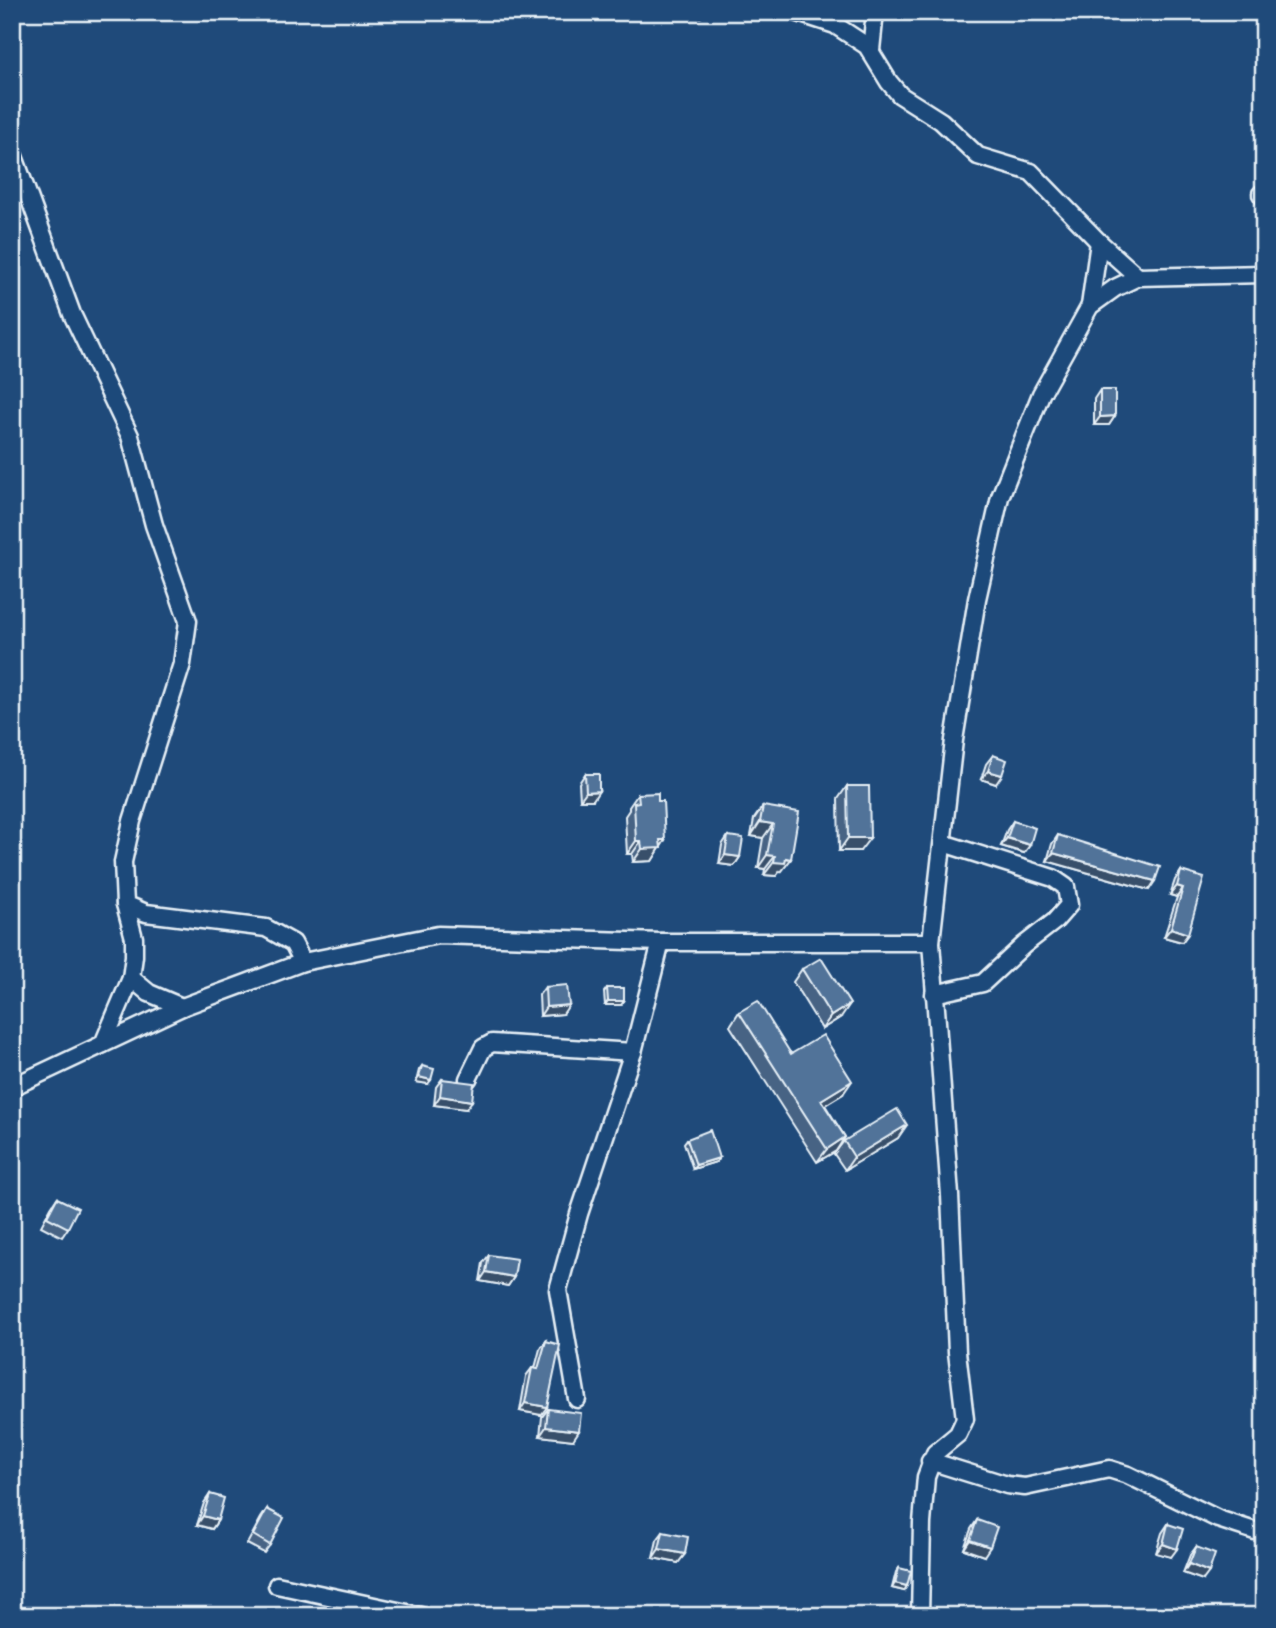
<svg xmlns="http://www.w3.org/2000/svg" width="1276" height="1628" viewBox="0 0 1276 1628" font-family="'Architects Daughter',sans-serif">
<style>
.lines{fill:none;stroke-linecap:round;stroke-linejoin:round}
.minor-casing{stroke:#e8f1f8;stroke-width:21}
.minor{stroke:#1f4a7a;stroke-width:16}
.wall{fill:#466384;stroke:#e8f1f8;stroke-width:2}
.shaded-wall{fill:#39506b;stroke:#e8f1f8;stroke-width:2}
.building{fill:#517399;stroke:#e8f1f8;stroke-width:2}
</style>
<rect width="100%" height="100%" fill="#1f4a7a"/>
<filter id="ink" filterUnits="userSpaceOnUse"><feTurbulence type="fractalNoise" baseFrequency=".0143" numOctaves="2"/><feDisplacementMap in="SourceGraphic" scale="14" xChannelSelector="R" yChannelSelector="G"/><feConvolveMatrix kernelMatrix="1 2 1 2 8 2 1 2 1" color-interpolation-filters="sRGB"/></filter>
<g filter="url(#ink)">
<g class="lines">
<defs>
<g id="minor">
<path d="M795 12 835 25 867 46 889 82 900 95 941 121 978 156 1031 172 1099 242 1138 277"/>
<path d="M871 50 875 12"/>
<path d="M12 151 72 314 130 436 154 525 188 621 182 664 132 821 123 862 125 904 134 938V956L131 978 103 1044"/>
<path d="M1261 194 1264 198"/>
<path d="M1090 306 1099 242"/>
<path d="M125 904 146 913 266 928 293 943 303 962"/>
<path d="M131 978 149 993 182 1007"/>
<path d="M934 994 983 983 1024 945 1055 921 1069 905 1066 887 1053 878 943 843"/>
<path d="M468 1079 483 1048 492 1043 633 1052"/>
<path d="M12 1087 182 1007 303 962 438 935 661 942H931"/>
<path d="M577 1399 558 1290 579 1214 633 1052 661 942"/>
<path d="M930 1461 1007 1485 1025 1487 1109 1469 1128 1475 1218 1519 1264 1534"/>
<path d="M277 1585 421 1616"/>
<path d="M920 1616 922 1523 926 1477 935 1453 958 1434 965 1419 957 1352 950 1195 931 942 954 740 977 599 1000 497 1041 394 1090 306 1115 288 1138 277 1264 274"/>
</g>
</defs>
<!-- minor casing -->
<use href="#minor" class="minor-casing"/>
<!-- minor -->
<use href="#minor" class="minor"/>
</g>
<!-- wall -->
<g class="wall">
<path d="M684 12H704L701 17 685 18Z"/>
<path d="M1264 379V396L1262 395V381Z"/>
<path d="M1100 390 1115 416 1109 425H1094V399Z"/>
<path d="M993 755 996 784 981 779 986 764Z"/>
<path d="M585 774 593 800H580L579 783Z"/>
<path d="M847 786 860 851H839L838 799Z"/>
<path d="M638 794 665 840 652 861 633 862 632 854H627L625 816 629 810V807Z"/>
<path d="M763 806 791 859 781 872 780 871 776 876 764 875 765 869 758 868 763 838 751 836 754 819Z"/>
<path d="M1013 821 1030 845 1024 853 1001 846 1007 830Z"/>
<path d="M1058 835 1149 890 1047 861 1052 844Z"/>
<path d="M728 836 740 857 734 866 719 864 722 845Z"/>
<path d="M1181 871 1188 934 1182 942 1164 937 1177 897 1170 895 1175 880Z"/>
<path d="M802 969 841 1017 822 1029 793 982Z"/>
<path d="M545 987 563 1014 540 1016 539 995Z"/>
<path d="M607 988 621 1005H605L604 992Z"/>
<path d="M739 1012 843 1094 825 1105 845 1137 836 1151 817 1162 730 1026Z"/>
<path d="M422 1066 428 1084 416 1082 419 1070Z"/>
<path d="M442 1079 466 1109 434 1105 436 1087Z"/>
<path d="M898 1138 845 1170 834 1154 844 1141Z"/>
<path d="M687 1139 719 1158 716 1162 693 1169 684 1143Z"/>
<path d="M57 1198 68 1228 62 1237 41 1226 51 1207Z"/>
<path d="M489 1255 514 1277 508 1286 480 1281 483 1263Z"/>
<path d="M546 1341 541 1415 520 1411 526 1376 532 1368H535L540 1349Z"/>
<path d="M548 1409 573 1440 540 1436 542 1417Z"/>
<path d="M210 1494 218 1520 212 1529 197 1525 204 1503Z"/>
<path d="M267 1509 270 1545 264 1553 247 1544 261 1518Z"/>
<path d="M977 1520 984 1556 964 1549 971 1529Z"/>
<path d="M1168 1524 1171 1557 1156 1553 1162 1533Z"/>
<path d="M663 1532 685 1554 678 1563 653 1558 657 1540Z"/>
<path d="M1196 1547 1203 1580 1183 1573 1190 1555Z"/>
<path d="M899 1568 904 1591 892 1588 896 1572Z"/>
</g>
<!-- shaded-wall -->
<g class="shaded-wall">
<path d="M689 12H704L701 17 685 18Z"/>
<path d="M1115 416 1109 425H1094L1100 417Z"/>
<path d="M988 771 1002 775 996 784 981 779Z"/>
<path d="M599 791 593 800H580L586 792Z"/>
<path d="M760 822 773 824 763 838 751 836Z"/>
<path d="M848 838H870L860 851H839Z"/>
<path d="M1007 838 1030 845 1024 853 1001 846Z"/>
<path d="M660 840H665L652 861 633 862 642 849Z"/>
<path d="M636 841H641L632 854H627Z"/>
<path d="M1053 853 1155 881 1149 890 1047 861Z"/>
<path d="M725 855 740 857 734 866 719 864Z"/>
<path d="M767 855 775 856 765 869 758 868Z"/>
<path d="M786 858 791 859 781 872 780 871 776 876 764 875 774 862Z"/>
<path d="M1177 886 1183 888 1177 897 1170 895Z"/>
<path d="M1171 928 1188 934 1182 942 1164 937Z"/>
<path d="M608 1001H624L621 1005H605Z"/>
<path d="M850 1004 841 1017 822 1029 831 1016Z"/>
<path d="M569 1005 563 1014 540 1016 546 1007Z"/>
<path d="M419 1077 431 1080 428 1084 416 1082Z"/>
<path d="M852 1081 843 1094 812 1113 821 1100Z"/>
<path d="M440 1096 472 1101 466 1109 434 1105Z"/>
<path d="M907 1125 898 1138 845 1170 854 1157Z"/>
<path d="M845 1137 836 1151 817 1162 827 1149Z"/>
<path d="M719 1158 716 1162 693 1169 696 1165Z"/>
<path d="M486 1272 514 1277 508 1286 480 1281Z"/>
<path d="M525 1403 547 1407 541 1415 520 1411Z"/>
<path d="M546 1427 579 1431 573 1440 540 1436Z"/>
<path d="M203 1516 218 1520 212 1529 197 1525Z"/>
<path d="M970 1540 990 1547 984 1556 964 1549Z"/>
<path d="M1163 1544 1177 1549 1171 1557 1156 1553Z"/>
<path d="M659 1549 685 1554 678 1563 653 1558Z"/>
<path d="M1189 1564 1209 1572 1203 1580 1183 1573Z"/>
<path d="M895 1583 907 1586 904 1591 892 1588Z"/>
</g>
<!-- building -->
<g class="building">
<path d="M1100 390H1115V416L1100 417Z"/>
<path d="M993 755 1007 760 1002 775 988 771Z"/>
<path d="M585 774H599V791L586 792Z"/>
<path d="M847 786H869L870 838H848Z"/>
<path d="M658 793V801H663L665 840H660L661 848 642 849 641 841H636L634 803 639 802 638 794Z"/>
<path d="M763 806 799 812 791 859 786 858 785 863 774 862 775 856 767 855 773 824 760 822Z"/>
<path d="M1013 821 1035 828 1030 845 1007 838Z"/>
<path d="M1058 835 1160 867 1155 881 1053 853Z"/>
<path d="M728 836 743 838 740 857 725 855Z"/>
<path d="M1181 871 1204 878 1188 934 1171 928 1183 888 1177 886Z"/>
<path d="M821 958 850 1004 831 1016 802 969Z"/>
<path d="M567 985 569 1005 546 1007 545 987Z"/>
<path d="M607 988H624V1001H608Z"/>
<path d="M758 1001 791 1054 823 1035 852 1081 821 1100 845 1137 827 1149 739 1012Z"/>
<path d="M422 1066 434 1069 431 1080 419 1077Z"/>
<path d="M442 1079 474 1083 472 1101 440 1096Z"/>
<path d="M897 1109 907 1125 854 1157 844 1141Z"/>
<path d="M710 1130 719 1158 696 1165 687 1139Z"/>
<path d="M57 1198 78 1208 68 1228 47 1217Z"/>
<path d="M489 1255 517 1259 514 1277 486 1272Z"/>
<path d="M546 1341 560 1345 547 1407 525 1403 532 1368 538 1369Z"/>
<path d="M548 1409 581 1413 579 1431 546 1427Z"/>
<path d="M210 1494 224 1498 218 1520 203 1516Z"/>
<path d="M267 1509 284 1518 270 1545 253 1535Z"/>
<path d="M977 1520 997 1527 990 1547 970 1540Z"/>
<path d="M1168 1524 1183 1529 1177 1549 1163 1544Z"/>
<path d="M663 1532 688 1537 685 1554 659 1549Z"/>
<path d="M1196 1547 1215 1554 1209 1572 1189 1564Z"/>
<path d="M899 1568 911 1571 907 1586 895 1583Z"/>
</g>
</g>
<!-- margin -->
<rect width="1276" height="1628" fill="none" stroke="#1f4a7a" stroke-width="42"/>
<rect x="21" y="21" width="1234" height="1586" fill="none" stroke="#e8f1f8" stroke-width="2.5" filter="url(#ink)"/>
</svg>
